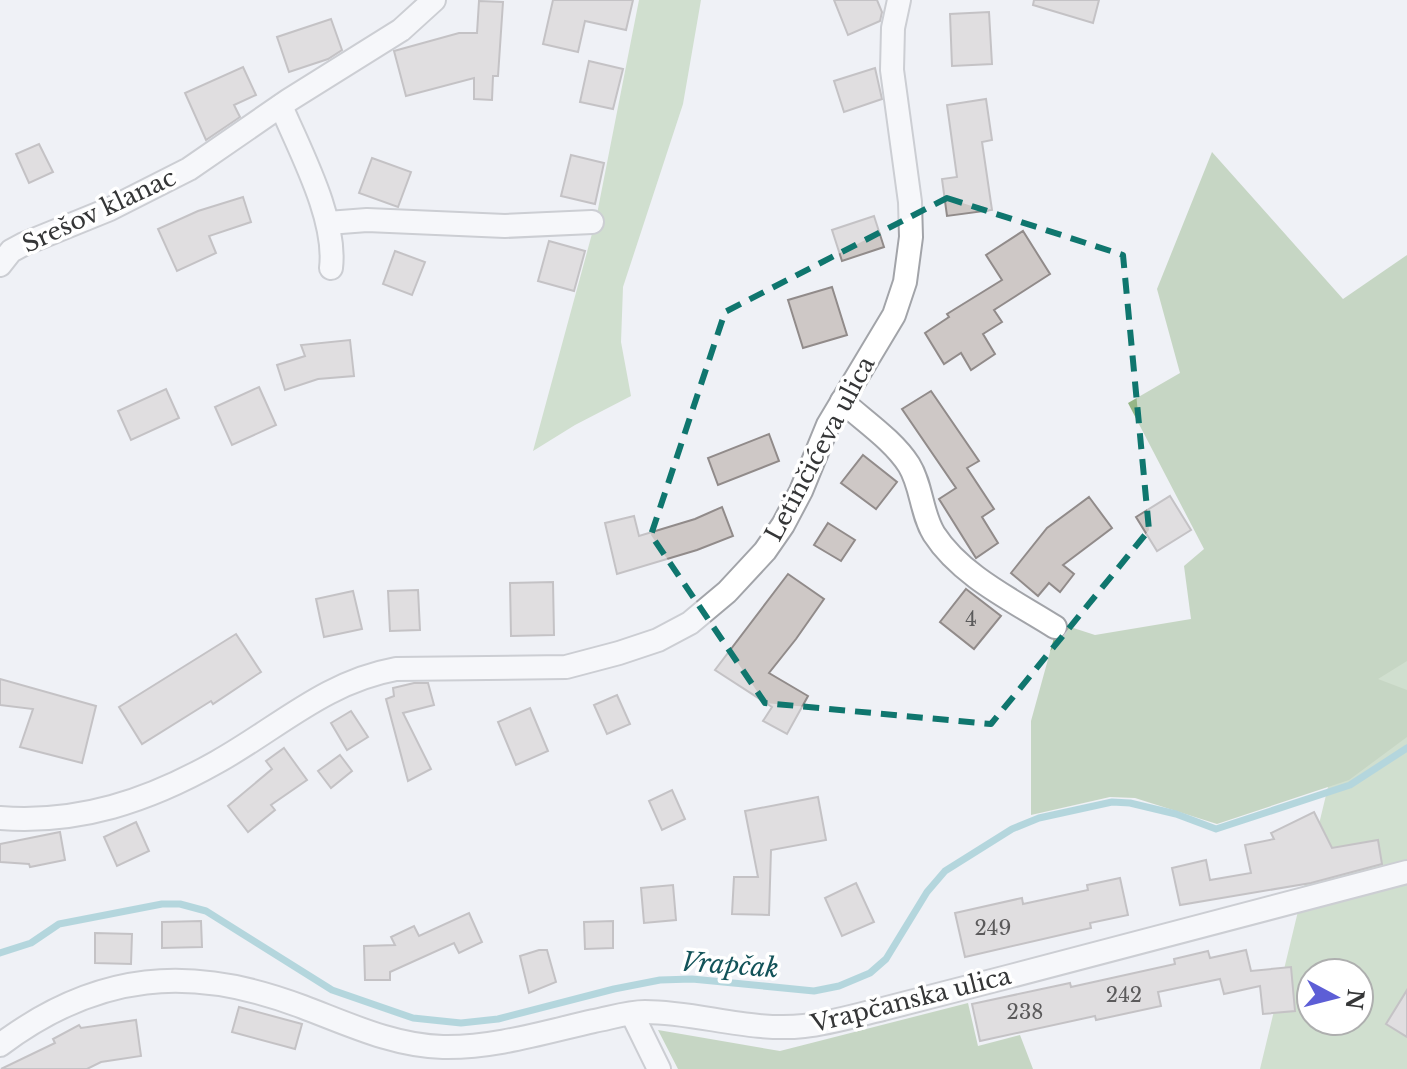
<svg xmlns="http://www.w3.org/2000/svg" width="1407" height="1069" viewBox="0 0 1407 1069" font-family="'Libre Baskerville',serif">
<style>
.green{fill:#acc99f;fill-rule:evenodd}
.forest{fill:#96b687}
.lines{fill:none;stroke-linecap:round;stroke-linejoin:round}
.stream{stroke:#6eb7bf;stroke-width:7}
.building{fill:#cec8c6;stroke:#918b8a;stroke-width:2}
.minor-casing{stroke:#a2a4a9;stroke-width:26}
.minor{stroke:#fff;stroke-width:22}
.marked{fill:none;stroke:#0f766e;stroke-width:6;stroke-dasharray:16 10;stroke-linejoin:round}
.labels{text-anchor:middle;stroke-width:7;stroke-linejoin:round;paint-order:stroke}
.number-label{font-size:20px;fill:#5b5a5b}
.street-label{font-size:24px;fill:#353637;stroke:#fff}
.water-label{font-size:26px;font-style:italic;fill:#135359;stroke:#fff}
</style>
<rect width="100%" height="100%" fill="#eff1f6"/>
<!-- green -->
<g class="green">
<path d="M639 0H701L683 104 623 287 621 342 631 396 575 425 533 451 596 219Z"/>
<path d="M1407 459V1069H1260ZM1311 973H1359V1021H1311Z"/>
</g>
<!-- forest -->
<g class="forest">
<path d="M1212 152 1343 299 1407 255V661L1378 679 1407 690V737L1349 780 1217 824 1135 798 1110 797 1031 815V721L1058 623 1095 635 1191 619 1184 566 1204 549 1128 403 1180 373 1157 289Z"/>
<path d="M968 1003 978 1046 1020 1035 1033 1069H678L658 1030 780 1051Z"/>
</g>
<g class="lines">
<!-- stream -->
<path class="stream" d="M0 953 31 943 59 924 162 904H180L206 911 332 990 413 1018 461 1023 498 1019 614 989 660 980 692 979 814 991 839 986 870 973 886 959 927 892 945 871 1012 829 1039 818 1112 802 1130 803 1176 814 1216 829 1350 785 1407 748"/>
</g>
<!-- building -->
<g class="building">
<path d="M553 0H633L626 30 585 21 578 52 543 44Z"/>
<path d="M834 0H877L882 12 880 21 848 35Z"/>
<path d="M1034 0H1099L1093 23 1033 5Z"/>
<path d="M479 1 503 2 498 76H493L492 100 474 99V78L406 96 394 51 459 33H477Z"/>
<path d="M989 12 992 64 952 66 950 14Z"/>
<path d="M331 19 342 50 328 59 289 72 277 37Z"/>
<path d="M589 61 623 69 613 109 580 102Z"/>
<path d="M243 67 256 95 234 105 240 117 206 140 185 93Z"/>
<path d="M875 68 882 99 844 112 834 81Z"/>
<path d="M986 99 992 140 982 142 992 210 947 216 942 179 957 177 947 105Z"/>
<path d="M39 144 53 172 29 183 16 154Z"/>
<path d="M571 155 604 163 595 204 561 196Z"/>
<path d="M372 158 411 172 398 207 359 193Z"/>
<path d="M243 197 251 222 209 236 216 253 177 271 158 229 198 211Z"/>
<path d="M874 216 884 247 842 261 832 230Z"/>
<path d="M1023 231 1050 274 994 310 1002 322 983 334 995 354 971 370 961 353 944 364 925 333 949 317 947 314 1002 280 986 255Z"/>
<path d="M549 241 585 251 574 291 538 281Z"/>
<path d="M395 251 425 262 412 295 383 284Z"/>
<path d="M832 287 847 335 803 348 788 300Z"/>
<path d="M350 340 354 376 318 379 285 390 277 365 305 356 301 345Z"/>
<path d="M259 387 276 425 232 445 215 407Z"/>
<path d="M166 389 179 418 131 440 118 411Z"/>
<path d="M931 391 979 461 967 468 994 509 982 517 998 543 976 558 939 499 956 488 902 409Z"/>
<path d="M769 434 779 461 718 485 708 458Z"/>
<path d="M863 455 897 482 876 509 841 483Z"/>
<path d="M1170 496 1191 530 1157 551 1136 517Z"/>
<path d="M1089 497 1112 528 1063 565 1074 574 1060 592 1049 583 1038 596 1011 573 1047 528Z"/>
<path d="M722 507 733 536 697 550 617 574 605 523 634 516 639 536 695 519Z"/>
<path d="M828 523 855 540 841 561 814 545Z"/>
<path d="M788 574 824 599 796 639 769 673 808 696 787 734 763 721 772 707 715 670Z"/>
<path d="M553 582 554 635 511 636 510 583Z"/>
<path d="M966 589 1001 616 974 649 940 622Z"/>
<path d="M418 590 420 630 390 631 388 591Z"/>
<path d="M353 591 362 629 324 637 316 599Z"/>
<path d="M236 634 261 672 213 704 211 701 142 744 119 707Z"/>
<path d="M0 679 96 706 82 763 20 747 33 709 0 705Z"/>
<path d="M414 683H428L434 705 403 713 431 769 408 781 386 699 394 696 393 688Z"/>
<path d="M617 695 630 724 607 734 594 705Z"/>
<path d="M530 708 548 751 516 765 498 722Z"/>
<path d="M351 711 368 737 347 750 331 723Z"/>
<path d="M284 748 307 780 271 805 275 810 248 832 228 806 272 769 266 761Z"/>
<path d="M340 755 352 771 331 788 318 771Z"/>
<path d="M672 790 685 819 662 830 649 801Z"/>
<path d="M818 797 826 840 771 850 769 915 732 914 734 877H758L745 811Z"/>
<path d="M1314 812 1332 848 1378 840 1382 864 1311 883 1180 905 1172 868 1206 860 1210 880 1251 873 1245 845 1274 839 1271 833Z"/>
<path d="M136 822 149 851 117 866 104 837Z"/>
<path d="M60 832 65 860 30 867 29 864 0 862V844Z"/>
<path d="M1120 878 1128 915 1090 923 1091 928 965 957 955 913 1022 898 1023 904 1088 890 1087 885Z"/>
<path d="M856 883 874 922 842 936 825 898Z"/>
<path d="M673 885 676 920 644 923 641 888Z"/>
<path d="M469 913 482 942 459 953 454 943 390 972V980H365L364 946 395 945 391 937 414 926 419 936Z"/>
<path d="M201 921 202 947 162 948V922Z"/>
<path d="M613 921V948L585 949 584 922Z"/>
<path d="M95 933 132 934 131 964 95 963Z"/>
<path d="M539 950H547L556 982 529 993 520 956Z"/>
<path d="M1246 950 1251 971 1291 967 1295 1011 1263 1014 1260 986 1224 994 1220 979 1158 992 1161 1006 1096 1020 1095 1016 980 1041 972 1004 1070 983 1071 987 1175 964 1174 959 1208 951 1210 958Z"/>
<path d="M1407 990V1037L1386 1024Z"/>
<path d="M239 1007 302 1024 295 1049 232 1032Z"/>
<path d="M136 1020 141 1056 101 1062 87 1069H1L55 1043 53 1039 79 1025 81 1028Z"/>
</g>
<g class="lines">
<defs>
<g id="minor">
<path d="M281 106C300 151 337 219 331 268"/>
<path d="M328 223 367 220 505 226 592 222"/>
<path d="M0 265 11 251 24 244 110 209 189 169 289 100 401 30 434 0"/>
<path d="M842 401C864 421 893 440 909 465 922 486 921 513 934 534 961 576 1014 601 1055 627"/>
<path d="M0 818C79 824 148 801 217 762 278 728 325 682 396 669L566 667 619 653 658 640 690 623 727 592 765 551 783 525 801 491 828 425 894 315 905 282 911 237 910 202 892 70 893 28 899 0"/>
<path d="M632 1014 659 1069"/>
<path d="M0 1045C97 972 191 964 303 1007 348 1024 394 1046 443 1047 494 1048 545 1032 594 1021 610 1018 628 1012 645 1012 698 1012 750 1032 804 1026 831 1023 857 1015 883 1009 926 998 968 987 1011 976 1143 942 1275 907 1407 872"/>
</g>
</defs>
<!-- minor casing -->
<use href="#minor" class="minor-casing"/>
<!-- minor -->
<use href="#minor" class="minor"/>
</g>
<!-- marked area -->
<path d="M0 0H1407V1069H0ZM947 198 1123 255 1149 530 991 724 765 703 651 535 725 312Z" fill="#eff1f6" fill-opacity=".55" fill-rule="evenodd"/>
<path class="marked" d="M947 198 1123 255 1149 530 991 724 765 703 651 535 725 312Z"/>
<g class="labels">
<!-- number labels -->
<g class="number-label">
<text x="971" y="626">4</text>
<text x="993" y="935">249</text>
<text x="1124" y="1002">242</text>
<text x="1025" y="1019">238</text>
</g>
<!-- street labels -->
<g class="street-label">
<text transform="translate(99 211) rotate(-25)" y="8">Srešov klanac</text>
<text transform="translate(820 449) rotate(-62)" y="8">Letinčićeva ulica</text>
<text transform="translate(911 1000) rotate(-14)" y="8">Vrapčanska ulica</text>
</g>
<!-- water labels -->
<g class="water-label">
<text transform="translate(730 965) rotate(4)" y="9">Vrapčak</text>
</g>
</g>
<!-- north arrow -->
<g transform="translate(1335 997) rotate(97)"><circle r="38" fill="#ffffff" stroke="#aeafaf" stroke-width="2"/>
<path d="M0-6L14 30L0 20L-14 30Z" fill="#5d5ed6"/>
<text y="-12" font-size="22" font-weight="bold" text-anchor="middle" fill="#353637">N</text>
</g>
</svg>
